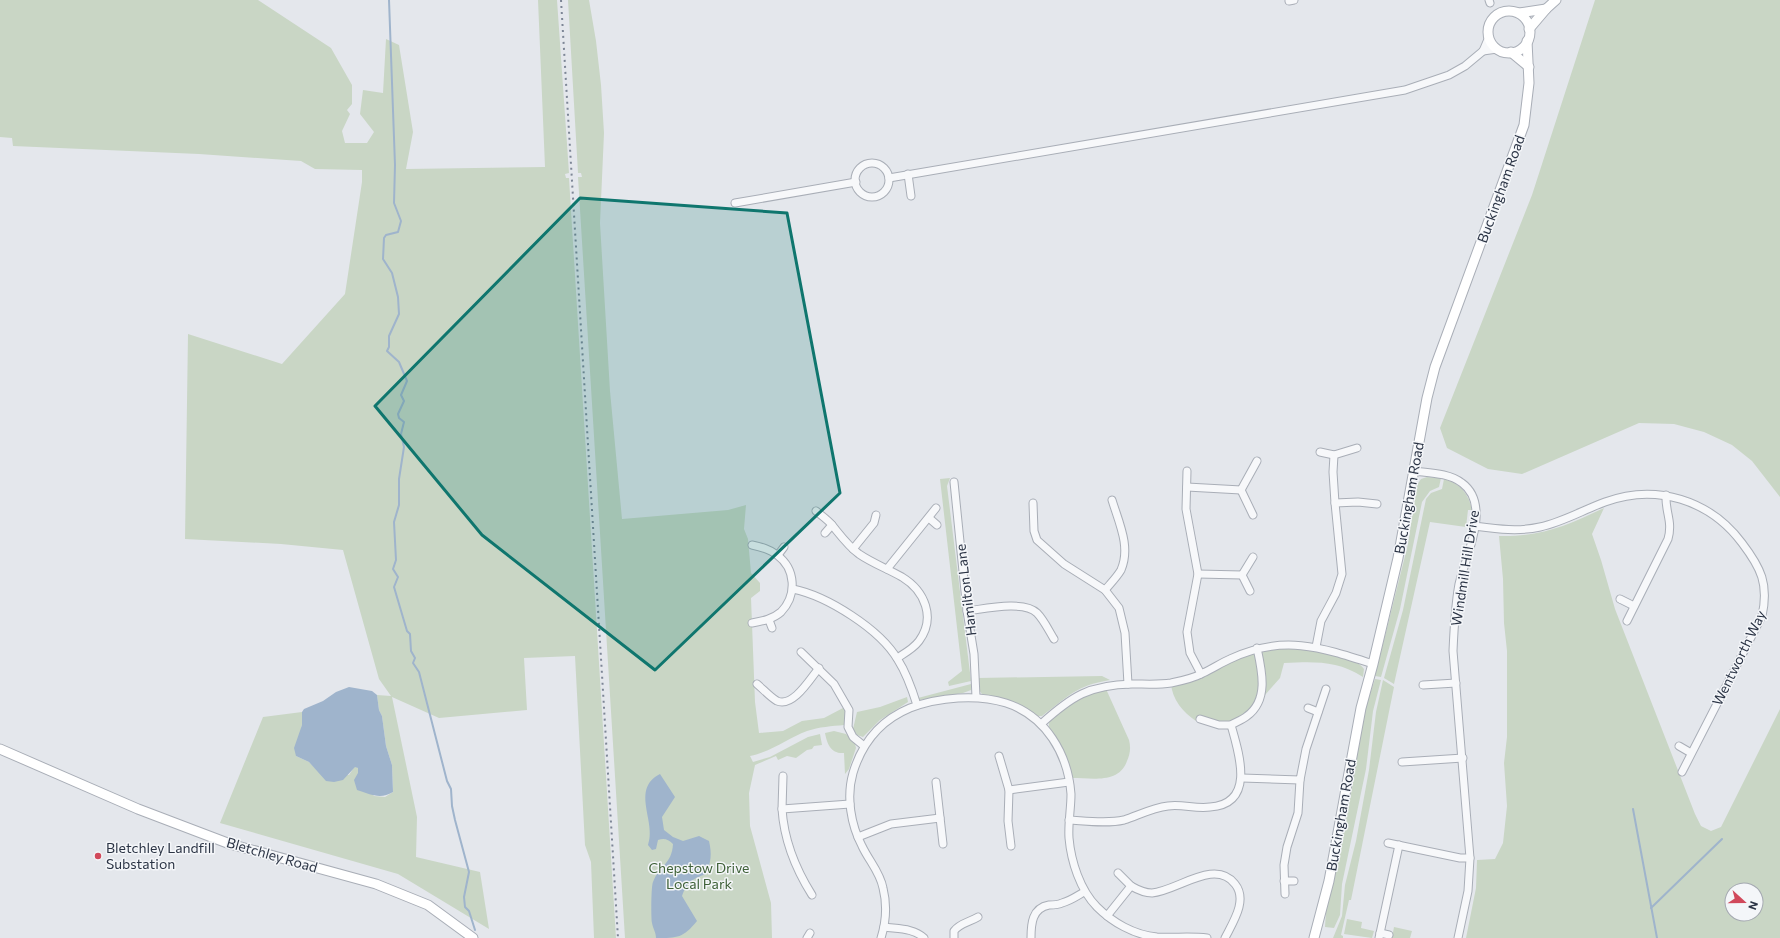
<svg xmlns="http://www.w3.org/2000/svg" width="1780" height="938" viewBox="0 0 1780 938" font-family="Commissioner,sans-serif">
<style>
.green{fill:#c9d6c5;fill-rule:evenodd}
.water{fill:#9fb4cc}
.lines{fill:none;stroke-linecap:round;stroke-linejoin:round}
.stream{stroke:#9fb4cc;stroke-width:2}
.street-casing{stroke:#a9aeb7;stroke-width:9}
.secondary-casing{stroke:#a9aeb7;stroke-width:11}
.street{stroke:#f7f8fa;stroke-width:7}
.secondary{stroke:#fff;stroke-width:9}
.rail{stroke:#7d8696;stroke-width:2;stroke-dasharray:2 4;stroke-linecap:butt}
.marked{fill:#0f766e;fill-opacity:0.2;stroke:#0f766e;stroke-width:3;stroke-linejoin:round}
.poi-dot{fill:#d1495b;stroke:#f4f6f9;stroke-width:1.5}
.labels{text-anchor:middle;stroke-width:3;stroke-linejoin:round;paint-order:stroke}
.street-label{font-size:14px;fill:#2b3445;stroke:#f4f6f9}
.poi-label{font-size:14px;fill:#2b3445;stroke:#f4f6f9;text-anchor:start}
.park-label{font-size:14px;fill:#3f6138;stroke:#f4f6f9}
</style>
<rect width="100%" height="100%" fill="#e4e7ec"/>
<!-- green -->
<g class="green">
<path d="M0 0H258L331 48 352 85V104L347 110 350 114 342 131 345 143H367L374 132 360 114 363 90 383 93 386 39 399 45 413 132 406 169 545 167 538 0H557L569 173 565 174 566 178H569L616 938H594L591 862 585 845 575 656 524 658 527 710 439 718 392 697 417 817 416 857 480 872 489 929 398 874 220 823 263 717 302 712V725L296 756 309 762 316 769 349 775 355 766 358 768V773L374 796 385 797 393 792 392 765 386 746 382 716 379 710 377 695 391 696 379 679 343 550 281 544 185 539 188 334 282 364 345 294 362 182V170L315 169 301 161 199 154 13 146 12 138 0 137Z"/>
<path d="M568 0H589L596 41 601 85 604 133 600 223 610 391 622 519 728 510 746 505 744 529 748 539 751 573 760 583V591L751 598 755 702 759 733 783 731 802 721 824 718 843 708 846 713 844 725C832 726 819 727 807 731 788 738 771 752 750 756L753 762 770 757 808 737 820 734 822 745 814 746 812 749 807 750 796 758 787 756 778 760 776 756 755 765 749 793 750 826 771 903 772 938H625L578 177H582L581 173H578Z"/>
<path d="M1595 0H1780V497L1752 461 1732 445 1704 432 1674 424 1639 423 1522 474 1488 469 1447 448 1440 428 1532 195Z"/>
<path d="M1427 477 1441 478 1439 487 1430 491 1422 502 1400 609 1381 677 1375 676 1408 544 1417 485 1421 479Z"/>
<path d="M950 478 947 486 971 681 949 686 948 682 962 671 940 479Z"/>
<path d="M1444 479C1460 483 1469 494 1472 510H1468L1466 527 1430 522 1394 684 1384 678 1403 610 1426 499 1431 493 1442 489Z"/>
<path d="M1604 508 1592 534 1601 560 1615 609 1695 814 1701 826 1711 831 1721 827 1780 709V938H1466L1476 888 1477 860 1495 859 1503 843 1507 806 1504 763 1507 737V651L1504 623 1503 579 1499 536C1541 537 1566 526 1604 508ZM1732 890H1756V914H1732Z"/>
<path d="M1257 648 1260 702 1231 725 1200 719 1196 721C1183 712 1172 700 1171 683Z"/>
<path d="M1279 648C1297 649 1355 653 1364 669L1363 677C1336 660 1314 662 1284 663L1280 678 1265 695 1262 652 1265 650Z"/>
<path d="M1102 676 1110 680C1075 686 1069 696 1042 716H1038L1014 702 982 694 979 690 978 678Z"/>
<path d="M1375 679 1381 680 1373 711 1366 769 1342 884 1340 915 1334 928 1325 927 1326 911 1333 882 1365 709Z"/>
<path d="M1383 680 1394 687 1351 900H1349L1341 935 1343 936V938H1333L1342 916 1345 885 1356 841 1369 770 1376 712Z"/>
<path d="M971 684V690L963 693 920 700 918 698Z"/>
<path d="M1106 689 1129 740C1131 748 1130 754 1127 761 1119 784 1092 778 1072 778 1069 767 1066 756 1061 746 1058 740 1051 733 1049 727 1046 710 1093 692 1106 689Z"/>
<path d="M907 697 908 702 880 720 863 737 857 735 853 729 857 712 880 707Z"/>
<path d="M834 731 846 734 855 744 856 748 849 769 845 774 844 753C831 754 827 744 825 733Z"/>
<path d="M1347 919 1362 922 1361 928 1374 931 1372 938 1344 934Z"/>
<path d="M1394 927 1412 931 1410 938H1392Z"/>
</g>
<!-- water -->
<g class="water">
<path d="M349 687 372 691 377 695 379 710 382 716 386 746 392 765 393 792C380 800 370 794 357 790L354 780 358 773V768L355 767 343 780 334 782 326 781 309 762 296 756 294 748 302 725V712L304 709 323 701 336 692Z"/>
<path d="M660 774 675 797 662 817 664 830 673 837 683 841 699 836 709 841C712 854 711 862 706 874 692 879 687 882 682 896L697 921C683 938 678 938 656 938 656 932 653 929 652 923 651 918 651 886 653 882 659 866 672 864 673 844 668 839 664 838 658 840L656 849 652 850 648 845C657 822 630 789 660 774Z"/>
</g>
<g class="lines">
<!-- stream -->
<g class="stream">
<path d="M389 0 395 165 394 203 401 221 398 232 386 235 384 238 383 259 392 273 398 297 399 314 389 336V347L387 351 399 362 407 381 401 395 404 401 398 414 399 418 404 422 401 434 404 447 399 479V505L394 522 396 560 393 569 398 577 394 587 407 631 410 634 411 651 415 658 413 663 419 672 447 781 451 789 452 806 455 820 469 872 464 897 465 907 469 911 475 930"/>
<path d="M1633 809 1657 938"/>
<path d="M1651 908 1722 839"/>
</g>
<defs>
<g id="street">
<path d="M1489 0 1490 3"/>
<path d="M1289 1 1294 0"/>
<path d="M1483 51 1497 49"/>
<circle cx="872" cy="180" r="17"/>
<path d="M908 174 911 196"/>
<path d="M889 178 1405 90 1449 75 1465 66 1483 51 1489 37"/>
<path d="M735 203 856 182"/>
<path d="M1320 452 1334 455 1357 448"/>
<path d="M1187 471 1186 509 1198 574 1187 632 1190 653 1201 674"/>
<path d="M1414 471C1430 473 1449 473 1462 483 1492 505 1466 555 1459 584 1455 606 1454 628 1453 651L1470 858 1468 891 1458 938"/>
<path d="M954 482 967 611 974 654 976 697"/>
<path d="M1187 487 1241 490 1257 461"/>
<path d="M1241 490 1253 515"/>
<path d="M1033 503 1034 531 1037 540 1064 564 1105 590 1119 608 1125 633 1128 684"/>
<path d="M1335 503 1358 502 1377 504"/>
<path d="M816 511C822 516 828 520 832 525 841 536 848 546 859 554 872 563 888 569 902 577 925 591 936 618 919 641 913 649 905 653 897 658"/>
<path d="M929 518 937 525"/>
<path d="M1474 526C1497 529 1518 532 1540 527 1563 522 1583 510 1605 502 1656 483 1710 500 1742 543 1761 568 1769 584 1762 616L1682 772"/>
<path d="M825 533 832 525"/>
<path d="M752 545C761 547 770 549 777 555 796 569 797 595 781 612 773 619 763 621 752 623"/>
<path d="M853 549 874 523 876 515"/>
<path d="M778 555 784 547"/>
<path d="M887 569 936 508"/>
<path d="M1198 574 1242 575"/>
<path d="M793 589C827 596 880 629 898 660 907 674 912 689 917 705"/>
<path d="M1105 590C1110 584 1117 577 1121 570 1131 547 1119 523 1112 500"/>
<path d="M1250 591 1242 575 1253 557"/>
<path d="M1620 599 1634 606"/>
<path d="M967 611C984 609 1024 600 1037 613 1044 620 1049 631 1054 639"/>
<path d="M769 620 772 628"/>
<path d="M1627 621 1668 539C1673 521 1665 512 1666 495"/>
<path d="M1316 647 1321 621 1336 593 1342 574 1335 503 1333 472 1334 455"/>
<path d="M801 652 834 684 849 710 848 727 853 737 864 746"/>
<path d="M757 684C763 689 770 697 777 701 793 708 810 679 819 668"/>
<path d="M1423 685 1456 683"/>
<path d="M1308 708 1318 712"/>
<path d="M1200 719 1219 725H1231"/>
<path d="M1041 724C1072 696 1089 685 1132 684 1145 684 1159 685 1171 683 1181 681 1194 678 1203 673 1212 669 1221 663 1230 659 1282 634 1321 647 1373 664"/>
<path d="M1679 746 1691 753"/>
<path d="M999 756 1009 790 1008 821 1011 846"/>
<path d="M1402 762 1463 758"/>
<path d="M1242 778 1300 780 1306 749 1326 689"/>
<path d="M936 782 943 844"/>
<path d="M1009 790 1069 782"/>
<path d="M782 809 783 776"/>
<path d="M1069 820C1086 821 1107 824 1124 820 1139 815 1152 808 1168 806 1182 804 1196 809 1210 807 1256 804 1239 753 1231 725 1236 722 1242 720 1247 716 1269 700 1262 671 1257 648"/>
<path d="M858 837 891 824 940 818"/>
<path d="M1388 843 1460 858H1470"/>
<path d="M1118 873 1131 886"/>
<path d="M1284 881H1294"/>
<path d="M1285 894 1284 865 1287 847 1298 813 1300 780"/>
<path d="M812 895C795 868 784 840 782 809L850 804"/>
<path d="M1107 916 1131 886C1138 890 1144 893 1152 893 1177 891 1215 858 1235 884 1248 900 1233 922 1225 938"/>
<path d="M884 927C897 929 914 928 924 938"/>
<path d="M1380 933 1389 935"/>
<path d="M807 938 810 933"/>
<path d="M881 938C886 922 887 904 883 888 880 872 869 861 862 846 851 825 846 797 853 773 862 743 881 720 910 708 939 697 977 694 1006 703 1046 716 1068 754 1071 794 1071 809 1068 823 1069 838 1071 861 1080 890 1097 907 1112 922 1134 935 1157 937 1174 938 1191 936 1207 938"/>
<path d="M954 938V931C960 923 970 922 978 917"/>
<path d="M1031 938C1031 924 1032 908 1049 905 1053 905 1058 905 1062 903 1070 901 1077 896 1084 892"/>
<path d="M1379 938 1399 845"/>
</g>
<g id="secondary">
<circle cx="1509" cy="32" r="21"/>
<path d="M1519 13 1546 9"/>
<path d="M1529 29 1546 9 1556 0"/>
<path d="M1511 52 1529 67"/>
<path d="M0 749 138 809 230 844 376 884 428 905 473 938"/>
<path d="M1314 938 1329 881 1361 708 1373 664 1398 558 1427 398 1435 367 1524 125 1529 83 1527 41"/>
</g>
</defs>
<!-- street casing -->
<use href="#street" class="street-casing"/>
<!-- secondary casing -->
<use href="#secondary" class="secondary-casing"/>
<!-- street -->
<use href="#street" class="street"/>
<!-- secondary -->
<use href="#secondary" class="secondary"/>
<!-- rail -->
<path class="rail" d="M561 0 618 938"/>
</g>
<!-- marked area -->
<path class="marked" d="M580 198 787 213 840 493 655 670 482 535 375 406Z"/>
<!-- markers -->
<circle class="poi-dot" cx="98" cy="856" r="4"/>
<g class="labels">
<!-- street labels -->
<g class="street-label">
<text transform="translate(1501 189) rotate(-70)" y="5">Buckingham Road</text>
<text transform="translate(1409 498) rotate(-80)" y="5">Buckingham Road</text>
<text transform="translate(1465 568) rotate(-81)" y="5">Windmill Hill Drive</text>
<text transform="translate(966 590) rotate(-97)" y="5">Hamilton Lane</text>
<text transform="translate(1739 658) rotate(-64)" y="5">Wentworth Way</text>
<text transform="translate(1341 815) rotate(-80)" y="5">Buckingham Road</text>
<text transform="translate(272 855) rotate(16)" y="5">Bletchley Road</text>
</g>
<!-- poi labels -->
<g class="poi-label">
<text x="106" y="853">Bletchley Landfill<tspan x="106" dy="16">Substation</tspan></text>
</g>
<!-- park labels -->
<g class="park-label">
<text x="699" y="873">Chepstow Drive<tspan x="699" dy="16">Local Park</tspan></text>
</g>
</g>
<!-- north arrow -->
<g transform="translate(1744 902) rotate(111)"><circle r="19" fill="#f4f6f9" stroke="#a4a8b1"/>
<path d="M0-3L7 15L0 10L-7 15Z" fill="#d1495b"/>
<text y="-6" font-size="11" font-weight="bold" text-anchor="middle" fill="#2b3445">N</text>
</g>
</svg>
